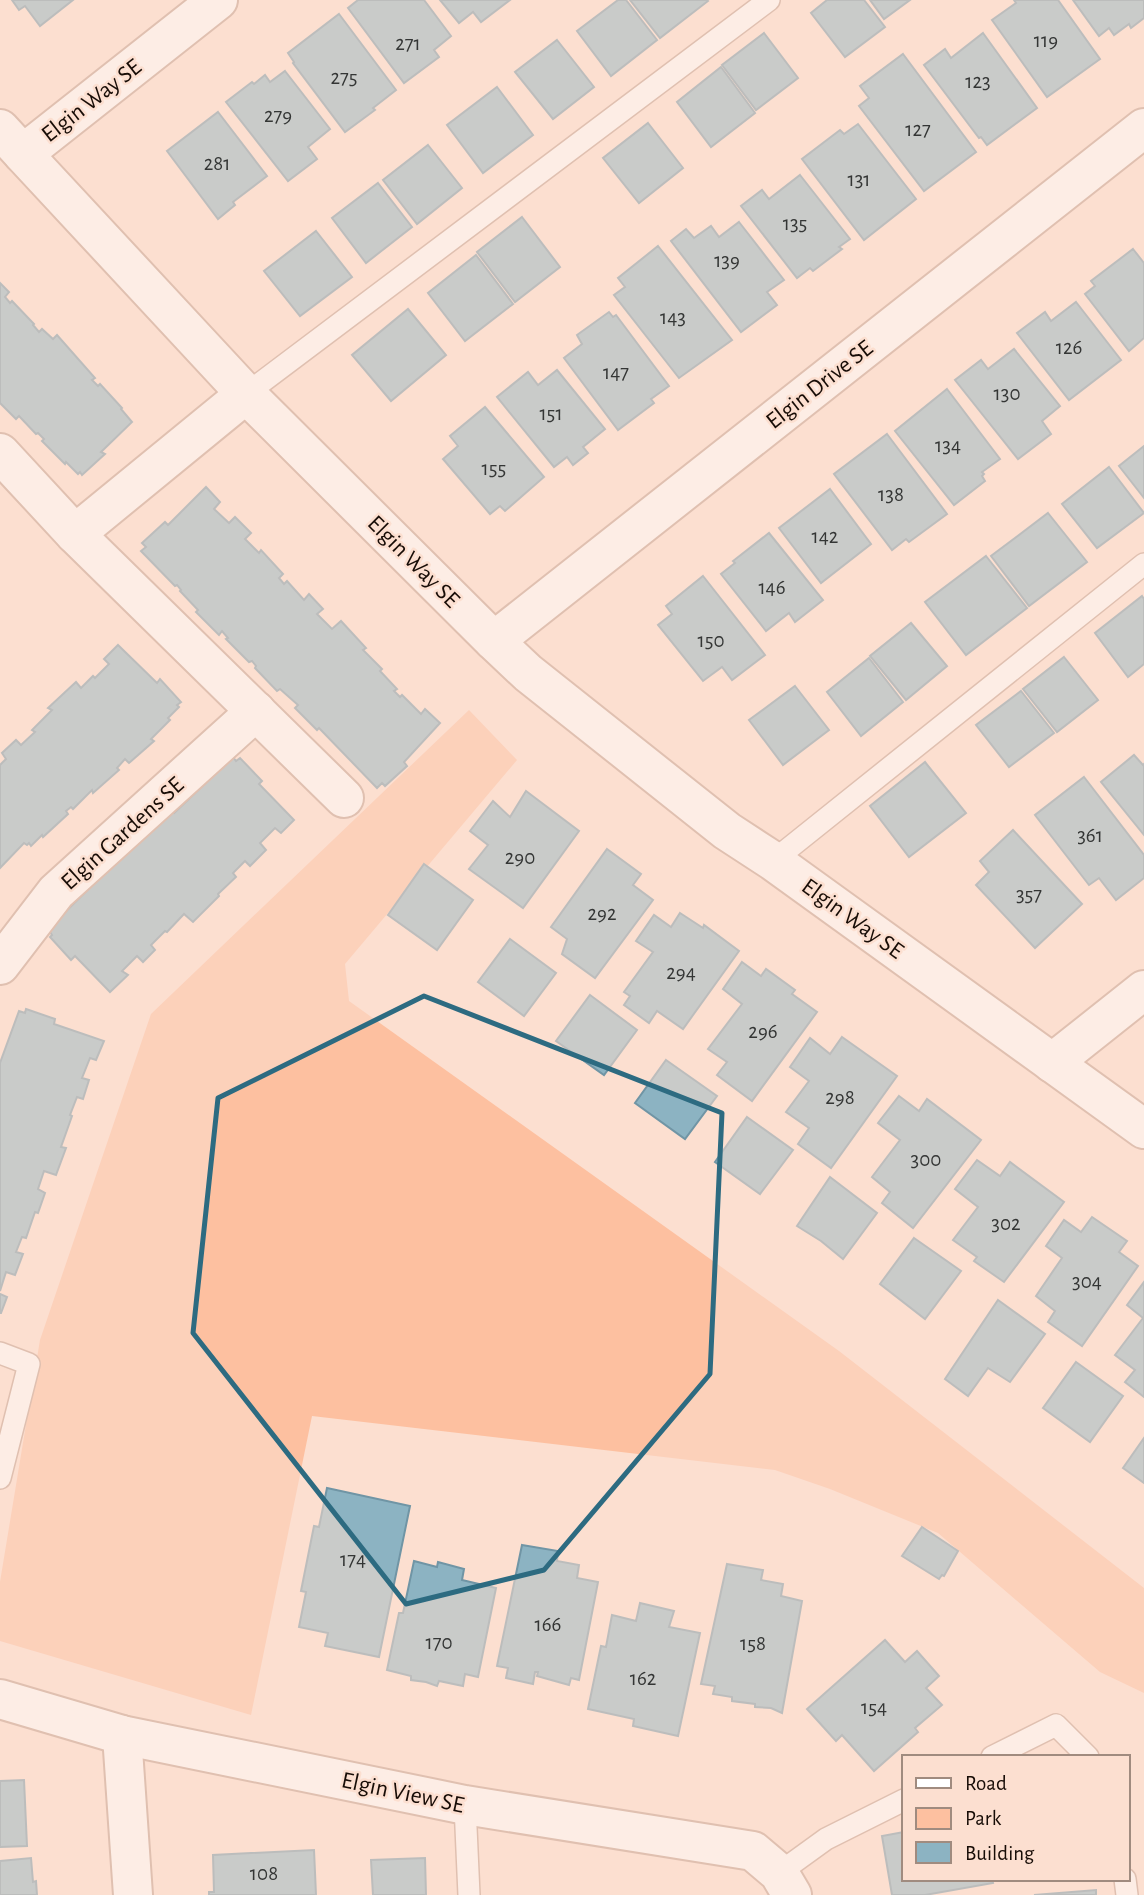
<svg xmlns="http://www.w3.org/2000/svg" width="1144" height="1895" viewBox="0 0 1144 1895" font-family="'Alegreya Sans',sans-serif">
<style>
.green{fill:#fdc0a0}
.building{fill:#8cb3c2;stroke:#7095a5;stroke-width:2}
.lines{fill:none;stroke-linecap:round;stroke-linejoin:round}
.lane-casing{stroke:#be9c8b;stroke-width:24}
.street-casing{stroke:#be9c8b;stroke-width:42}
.lane{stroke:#fff;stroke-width:21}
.street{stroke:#fff;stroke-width:38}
.marked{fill:none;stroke:#2d6b81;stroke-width:5;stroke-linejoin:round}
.labels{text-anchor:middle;stroke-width:5;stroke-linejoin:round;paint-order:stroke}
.number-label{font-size:21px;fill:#343635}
.street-label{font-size:24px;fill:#170c06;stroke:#fcdfd0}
</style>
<rect width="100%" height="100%" fill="#fcdfd0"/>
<!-- green -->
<path class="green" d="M469 710 517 760 345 964 349 1001 839 1351 1144 1588V1693L1100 1672 938 1533 830 1489 775 1470 312 1416 251 1715 0 1641V1582L40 1340 151 1014Z"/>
<!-- building -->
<g class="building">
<path d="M12 0H73L40 26 25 6 19 10Z"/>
<path d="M358 0H424L451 36 434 50 439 57 404 83 348 8Z"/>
<path d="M440 0H510L481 22 473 12 459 23Z"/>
<path d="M618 0H626L657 40 611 76 577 31Z"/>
<path d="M630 0H707L708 1 660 38Z"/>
<path d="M827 0H864L885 27 845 57 811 13Z"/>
<path d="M870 0H910L884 19Z"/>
<path d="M1014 0H1058L1100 59 1047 97 992 20 1016 3Z"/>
<path d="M1073 0H1144V18L1131 28 1129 24 1114 35 1109 28 1099 36Z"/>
<path d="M339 14 396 90 373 108 375 110 345 132 293 63 294 62 288 53Z"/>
<path d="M764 33 798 78 756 110 722 65Z"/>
<path d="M983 33 1037 108 987 145 981 137 979 138 924 65 945 49 951 58Z"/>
<path d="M557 40 594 87 553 119 515 72Z"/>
<path d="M903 54 976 152 924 191 859 106 869 98 860 86Z"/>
<path d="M721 67 755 113 711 147 677 102Z"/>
<path d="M285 71 330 129 308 147 317 159 288 181 226 102 252 82 254 84 265 75 270 82Z"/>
<path d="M497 87 533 135 483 173 447 125Z"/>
<path d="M218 112 267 176 233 202 235 205 218 219 167 151Z"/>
<path d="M648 123 683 168 639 203 603 158Z"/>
<path d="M858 124 916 199 864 240 802 159 840 130 844 134Z"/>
<path d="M428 145 462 188 417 224 383 180Z"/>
<path d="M800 175 850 239 839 247 842 249 813 271 810 268 797 278 741 206 762 190 769 199Z"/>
<path d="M378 183 412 227 366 263 332 218Z"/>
<path d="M522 217 560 267 515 302 477 252Z"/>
<path d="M739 222 784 280 767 292 777 305 741 332 671 241 686 229 694 238 711 226 719 237Z"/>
<path d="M316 231 352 277 300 316 264 271Z"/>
<path d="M658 246 732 340 679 378 614 295 625 287 618 278Z"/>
<path d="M1133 249 1144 263V338L1129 351 1085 294 1095 286 1091 281Z"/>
<path d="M476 255 513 304 465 341 428 293Z"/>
<path d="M0 283 9 292 5 297 10 303 12 301 34 324 33 325 39 332 42 329 53 339 57 335 95 378 92 380 98 386 100 384 122 408 121 409 132 422 101 452 105 454 82 475 80 472 78 474 66 462 65 464 42 441 44 439 38 433 36 434 19 416 16 419 0 403Z"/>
<path d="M1076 302 1121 360 1069 400 1017 333 1045 312 1051 321Z"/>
<path d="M408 309 446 355 391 401 352 355Z"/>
<path d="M609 312 613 317 616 315 669 386 651 399 654 403 618 430 564 358 582 344 577 335Z"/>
<path d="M1014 349 1060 406 1042 421 1051 434 1018 459 955 380 981 360 988 369Z"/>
<path d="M557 370 605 429 583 447 588 453 573 465 567 457 554 467 497 397 528 372 538 385Z"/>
<path d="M947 389 1000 459 982 472 984 474 982 476 985 481 954 505 895 431Z"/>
<path d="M485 407 544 477 505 511 500 506 490 514 443 459 458 446 450 436Z"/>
<path d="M887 434 947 514 909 542 906 539 892 550 834 474Z"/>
<path d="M1144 446V498L1119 466Z"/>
<path d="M1109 467 1144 513 1097 548 1062 504Z"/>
<path d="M206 487 220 502 214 509 229 523 235 517 251 533 245 539 259 553 261 550 283 574 279 578 284 584 287 581 304 600 309 594 323 609 317 614 332 629 341 621 366 648 363 650 382 669 380 671 397 689 394 691 400 697 402 695 421 714 425 709 440 723 404 762 407 766 385 786 382 783 377 788 319 728 317 730 295 708 298 705 280 689 277 691 255 668 256 666 252 661 249 662 226 639 228 638 222 631 219 635 196 612 198 610 180 591 181 590 177 585 175 586 141 551 146 547 142 543 165 522 168 525Z"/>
<path d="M830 489 871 544 821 583 779 528Z"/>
<path d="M1048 513 1087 562 1029 606 991 556Z"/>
<path d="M769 533 823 600 795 622 789 613 766 631 721 574 735 563 733 561Z"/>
<path d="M986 556 1027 608 966 655 925 602Z"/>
<path d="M703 576 765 655 732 680 722 667 703 681 658 625 672 614 666 606Z"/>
<path d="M1142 596 1144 599V664L1128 677 1095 633Z"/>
<path d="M911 623 947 666 906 700 870 656Z"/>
<path d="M118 645 157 683 160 679 181 702 177 705 179 707 168 718 170 720 151 739 154 741 129 763 125 759 117 768 119 770 93 793 92 790 73 809 71 807 66 811 68 814 43 837 42 835 31 846 29 843 27 845 24 843 0 868V765L6 759 2 753 16 740 21 745 35 732 32 730 52 710 48 708 76 682 81 688 93 676 95 678 109 664 104 659Z"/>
<path d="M1064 657 1098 700 1057 732 1023 689Z"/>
<path d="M869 658 903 702 861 736 827 692Z"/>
<path d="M795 686 829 730 783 765 749 720Z"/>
<path d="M1021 691 1054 733 1009 767 976 725Z"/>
<path d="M1134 755 1143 765 1144 764V835L1101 782Z"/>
<path d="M233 757 236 761 240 758 262 781 259 784 294 820 281 833 275 828 260 843 266 850 250 866 245 861 233 873 236 877 218 894 219 896 193 922 184 914 167 932 165 931 151 945 155 950 143 962 137 956 122 971 128 975 110 992 75 956 71 960 50 937 52 935 48 929 141 837 171 812 174 813Z"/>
<path d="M925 762 966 813 909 857 870 806Z"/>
<path d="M1084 777 1144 855V878L1116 900 1099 878 1089 885 1035 815Z"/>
<path d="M526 791 579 831 523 908 469 869 488 845 470 831 493 801 510 817Z"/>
<path d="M1013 830 1082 904 1035 948 976 885 989 872 980 861Z"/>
<path d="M607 849 641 874 633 885 653 900 595 978 562 954 567 939 551 927Z"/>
<path d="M424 864 473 900 437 950 388 915Z"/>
<path d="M680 913 703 928 704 925 739 951 683 1029 657 1011 649 1023 624 1005 630 996 624 992 653 952 636 941 654 915 671 927Z"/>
<path d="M510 939 556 973 524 1016 478 982Z"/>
<path d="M742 962 761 976 766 969 795 990 792 994 817 1012 752 1101 717 1075 727 1062 708 1049 742 1004 723 989Z"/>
<path d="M590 995 637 1030 604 1075 556 1041Z"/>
<path d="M26 1009 55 1019 54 1024 104 1041 96 1060 90 1058 82 1078 89 1080 83 1099 77 1097 70 1115 72 1116 61 1147 66 1148 56 1175 44 1171 38 1189 45 1193 38 1213 35 1212 26 1238 22 1237 16 1252 23 1254 15 1275 6 1272 0 1291V1063L19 1011 25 1013Z"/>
<path d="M842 1037 897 1076 831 1168 798 1144 809 1128 786 1112 809 1081 790 1067 810 1038 830 1054Z"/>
<path d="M666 1060 717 1096 685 1139 635 1103Z"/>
<path d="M899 1096 919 1111 927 1099 981 1140 913 1228 882 1203 890 1192 872 1177 900 1140 878 1123Z"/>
<path d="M747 1117 793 1150 760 1194 715 1162Z"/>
<path d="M977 1160 1000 1176 1010 1162 1064 1202 1004 1282 974 1261 977 1257 953 1240 978 1207 955 1189Z"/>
<path d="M830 1177 877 1213 843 1259 821 1241 797 1226Z"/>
<path d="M1092 1217 1127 1241 1119 1252 1138 1266 1082 1346 1048 1322 1055 1311 1036 1296 1062 1258 1046 1246 1064 1220 1081 1232Z"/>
<path d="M914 1238 961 1271 925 1319 880 1284Z"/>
<path d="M1144 1282V1397L1125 1382 1135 1370 1115 1355 1143 1318 1127 1305Z"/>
<path d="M0 1294 7 1297 1 1313H0Z"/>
<path d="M998 1300 1045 1334 1010 1382 988 1368 968 1396 945 1379Z"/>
<path d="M1076 1362 1123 1396 1090 1442 1043 1408Z"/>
<path d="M1144 1438V1483L1123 1468Z"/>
<path d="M327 1488 410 1506 379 1657 325 1646 328 1633 299 1627 306 1592 301 1591 314 1526 319 1527Z"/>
<path d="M922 1527 958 1551 944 1576 942 1575 939 1579 902 1556Z"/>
<path d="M522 1545 558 1551 557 1561 579 1565 577 1578 598 1582 579 1680 571 1678 569 1685 537 1676 538 1672H535L533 1684 506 1678 508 1668 497 1666Z"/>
<path d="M414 1561 437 1567 438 1562 464 1569 462 1580 496 1588 478 1677 465 1674 463 1686 439 1681 437 1686 426 1682 411 1680V1676L387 1670 399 1613H403Z"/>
<path d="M727 1564 763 1570 761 1580 783 1584 781 1596 802 1601 782 1713 771 1708 755 1707V1704L732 1701V1697L713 1694 715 1686 701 1684Z"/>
<path d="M640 1603 674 1611 669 1627 700 1633 678 1736 633 1726 634 1719 588 1709 601 1646 606 1647 612 1615 636 1621Z"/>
<path d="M885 1640 905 1662 917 1651 939 1676 926 1688 942 1705 915 1728 918 1732 874 1771 842 1735 836 1741 807 1709Z"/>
<path d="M24 1780 27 1846 0 1847V1781Z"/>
<path d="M904 1832V1879H992L993 1883 925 1895H892L882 1836Z"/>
<path d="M314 1850 316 1895H209V1892H214L213 1855Z"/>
<path d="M31 1858 33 1882 36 1881 37 1895H0V1861Z"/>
<path d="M425 1858 426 1895H373L371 1860Z"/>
<path d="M1096 1890V1895H1034Z"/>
</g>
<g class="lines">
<defs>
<g id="lane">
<path d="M246 394 769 0"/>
<path d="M773 861 1144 564"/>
<path d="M0 1353 29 1364 0 1478"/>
<path d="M992 1757 1056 1725 1088 1757"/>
<path d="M465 1805 469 1895"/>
<path d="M779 1873 826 1839 904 1800"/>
<path d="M1125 1879 1127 1895"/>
</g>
<g id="street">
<path d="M218 0 23 154 246 394 494 641 528 673 727 831 773 861 1144 1129"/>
<path d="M0 129 23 154"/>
<path d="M246 394 75 534 344 798"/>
<path d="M0 453 75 534"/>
<path d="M494 641 1144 128"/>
<path d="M0 965 56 892 256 711"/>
<path d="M1052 1063 1144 990"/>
<path d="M0 1699 122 1735 465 1805 753 1851 779 1873 792 1895"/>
<path d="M122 1735 133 1895"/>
</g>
</defs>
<!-- lane casing -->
<use href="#lane" class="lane-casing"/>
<!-- street casing -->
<use href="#street" class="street-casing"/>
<!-- lane -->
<use href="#lane" class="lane"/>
<!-- street -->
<use href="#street" class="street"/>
</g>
<!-- marked area -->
<path d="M0 0H1144V1895H0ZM424 996 722 1113 710 1374 544 1570 406 1604 193 1333 218 1098Z" fill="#fcdfd0" fill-opacity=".55" fill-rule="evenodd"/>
<path class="marked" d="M424 996 722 1113 710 1374 544 1570 406 1604 193 1333 218 1098Z"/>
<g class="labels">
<!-- number labels -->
<g class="number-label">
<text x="1046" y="47">119</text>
<text x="408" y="50">271</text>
<text x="344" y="84">275</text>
<text x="978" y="88">123</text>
<text x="278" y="122">279</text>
<text x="918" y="136">127</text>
<text x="217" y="170">281</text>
<text x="859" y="186">131</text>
<text x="795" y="230">135</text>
<text x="727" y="267">139</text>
<text x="673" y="324">143</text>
<text x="1069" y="354">126</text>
<text x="616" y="379">147</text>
<text x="1007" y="400">130</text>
<text x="551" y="420">151</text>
<text x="948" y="452">134</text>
<text x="494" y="475">155</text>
<text x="891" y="501">138</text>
<text x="825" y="543">142</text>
<text x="772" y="594">146</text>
<text x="711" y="647">150</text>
<text x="1090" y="842">361</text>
<text x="520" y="864">290</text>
<text x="1029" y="901">357</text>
<text x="602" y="920">292</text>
<text x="681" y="979">294</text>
<text x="763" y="1038">296</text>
<text x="840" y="1104">298</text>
<text x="926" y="1166">300</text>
<text x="1006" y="1230">302</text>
<text x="1087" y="1288">304</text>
<text x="353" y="1566">174</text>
<text x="548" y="1631">166</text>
<text x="439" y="1649">170</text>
<text x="753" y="1650">158</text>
<text x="643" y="1685">162</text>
<text x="874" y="1714">154</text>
<text x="264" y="1880">108</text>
</g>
<!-- street labels -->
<g class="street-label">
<text transform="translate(91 100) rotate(-38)" y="8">Elgin Way SE</text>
<text transform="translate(819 384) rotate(-38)" y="8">Elgin Drive SE</text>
<text transform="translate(414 561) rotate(45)" y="8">Elgin Way SE</text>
<text transform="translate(122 833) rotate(-42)" y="8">Elgin Gardens SE</text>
<text transform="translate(853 918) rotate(36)" y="8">Elgin Way SE</text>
<text transform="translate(403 1792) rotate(12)" y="8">Elgin View SE</text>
</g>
</g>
<!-- legend -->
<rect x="902" y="1755" width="228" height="126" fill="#fcdfd0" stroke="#a08b7f" stroke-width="2"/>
<rect x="916" y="1778" width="35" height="10" fill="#ffffff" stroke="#a08b7f" stroke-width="2"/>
<text x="965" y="1790" font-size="21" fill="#170c06">Road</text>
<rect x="916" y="1808" width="35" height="21" fill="#fdc0a0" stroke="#a08b7f" stroke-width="2"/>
<text x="965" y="1825" font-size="21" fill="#170c06">Park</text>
<rect x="916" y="1842" width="35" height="21" fill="#8cb3c2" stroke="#a08b7f" stroke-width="2"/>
<text x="965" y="1860" font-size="21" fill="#170c06">Building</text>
</svg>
